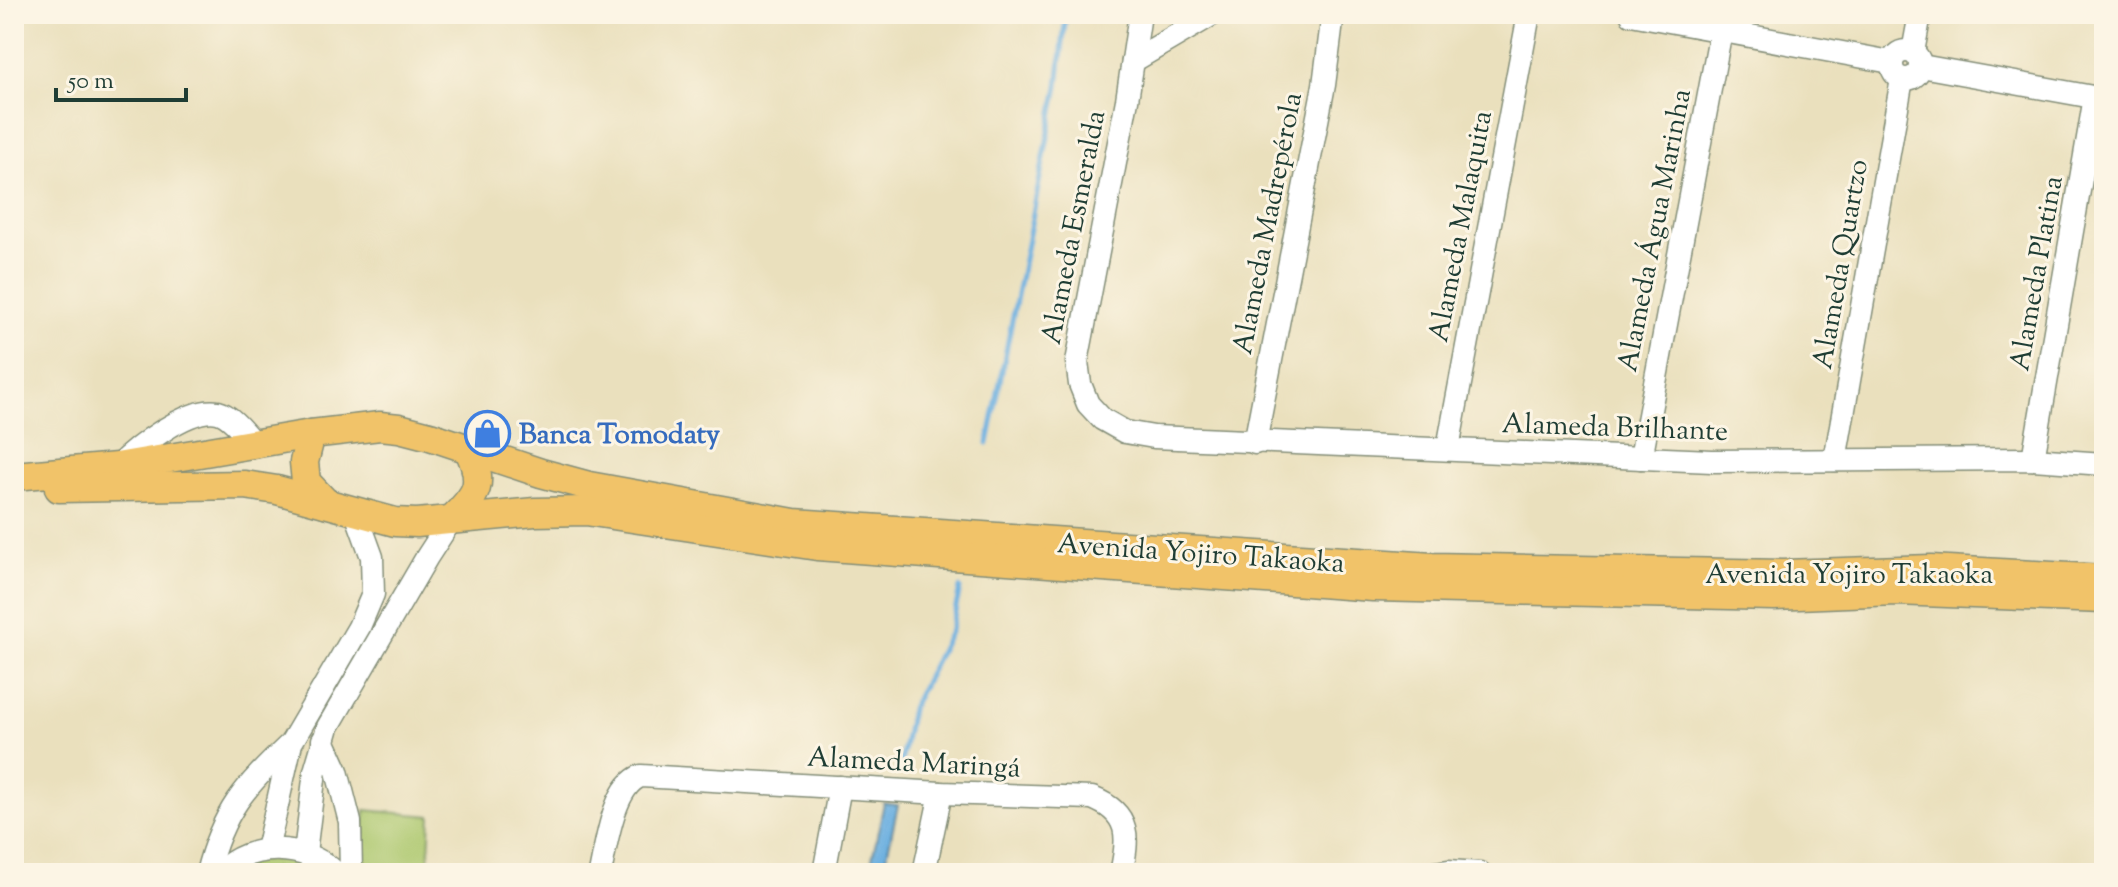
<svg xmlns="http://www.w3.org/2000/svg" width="2118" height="887" viewBox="0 0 2118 887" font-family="'Sorts Mill Goudy',serif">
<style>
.grass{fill:url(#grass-tufts);stroke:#668250;stroke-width:2}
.pitch{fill:#acc76d;stroke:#668250;stroke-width:2}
.water{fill:#6aafe0;stroke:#44768a;stroke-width:2}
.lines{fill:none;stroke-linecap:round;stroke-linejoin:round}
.stream{stroke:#6aafe0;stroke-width:5}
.minor-casing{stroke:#848e78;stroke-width:25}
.major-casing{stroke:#848e78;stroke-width:31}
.minor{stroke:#fff;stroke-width:22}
.major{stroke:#f1c369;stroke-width:28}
.labels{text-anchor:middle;stroke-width:6;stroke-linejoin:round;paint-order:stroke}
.street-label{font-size:28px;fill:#1f3d34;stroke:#fcf5e5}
.shop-label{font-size:28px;font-weight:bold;fill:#366cbe;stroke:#fcf5e5;text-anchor:start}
</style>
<defs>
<pattern id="grass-tufts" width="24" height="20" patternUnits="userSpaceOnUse" patternTransform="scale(2)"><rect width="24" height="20" fill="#acc76d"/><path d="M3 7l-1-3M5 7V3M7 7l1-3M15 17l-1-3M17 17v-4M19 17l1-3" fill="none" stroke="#8ba35a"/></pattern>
</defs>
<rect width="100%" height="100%" fill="#fcf5e5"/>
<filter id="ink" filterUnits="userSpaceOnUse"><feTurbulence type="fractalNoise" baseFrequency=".0125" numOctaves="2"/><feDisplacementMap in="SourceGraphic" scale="16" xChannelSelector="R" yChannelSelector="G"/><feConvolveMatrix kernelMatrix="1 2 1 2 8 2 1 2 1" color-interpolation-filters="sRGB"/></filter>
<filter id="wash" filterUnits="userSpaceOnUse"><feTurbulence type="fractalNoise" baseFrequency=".006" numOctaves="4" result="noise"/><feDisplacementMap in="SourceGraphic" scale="32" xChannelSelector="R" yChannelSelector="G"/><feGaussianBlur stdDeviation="1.8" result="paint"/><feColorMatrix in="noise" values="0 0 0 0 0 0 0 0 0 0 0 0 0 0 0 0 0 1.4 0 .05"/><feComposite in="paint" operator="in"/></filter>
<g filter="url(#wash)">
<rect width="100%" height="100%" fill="#eae0bd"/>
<!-- grass -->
<path class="grass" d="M265 856 299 863 316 873H230Z"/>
<!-- pitch -->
<path class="pitch" d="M365 810 431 816 428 873H363Z"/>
<!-- water -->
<path class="water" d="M884 803 898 805 883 873H869Z"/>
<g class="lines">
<!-- stream -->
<g class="stream">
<path d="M988 443 1058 86 1066 14"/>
<path d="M900 768 911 709 951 630 960 588"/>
</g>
</g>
</g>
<g filter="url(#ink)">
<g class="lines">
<defs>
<g id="minor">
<path d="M1140 14 1127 100 1077 362 1080 384 1088 404 1102 419 1125 432 1154 437 1712 461 2033 459 2104 464"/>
<path d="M1631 14 1891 62"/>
<circle cx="1906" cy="65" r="14"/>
<path d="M1913 52 1920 14"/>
<path d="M1133 61 1213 14"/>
<path d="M1921 66 2104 99"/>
<path d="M1255 443 1324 85 1333 14"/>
<path d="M1448 448 1529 14"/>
<path d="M1641 458 1724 14"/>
<path d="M2033 459 2095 97"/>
<path d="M1835 460 1902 79"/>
<path d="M117 467C136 448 189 406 218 412 231 415 246 435 255 445"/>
<path d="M323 740 337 771 350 822 351 873"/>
<path d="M267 850 291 743 359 627 373 594 372 557 356 513"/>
<path d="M305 853 315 771 328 727 427 557 451 520"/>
<path d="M207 873C223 810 244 788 290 744"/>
<path d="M219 873C251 841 304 843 336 873"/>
<path d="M600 873C606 847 613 786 641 776L941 793 1092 798C1131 813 1129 838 1121 873"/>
<path d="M824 873 840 787"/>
<path d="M924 873 941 793"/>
<path d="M1435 873 1448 871 1480 873"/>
</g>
<g id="major">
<path d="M311 434 304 462 306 482 326 503"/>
<path d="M14 476 117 467 311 434 380 426 399 428 430 436 541 473 589 486 794 523 1432 567 1784 574 1931 569 2104 579"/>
<path d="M59 488 245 485 277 490 395 522 417 523 535 512 586 511 817 546 1373 587 1774 596 1896 591 2104 599"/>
<path d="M451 520C478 494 485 484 468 448"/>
</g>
</defs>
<!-- minor casing -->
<use href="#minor" class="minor-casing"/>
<!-- major casing -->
<use href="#major" class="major-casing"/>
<!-- minor -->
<use href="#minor" class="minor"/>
<!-- major -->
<use href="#major" class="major"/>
</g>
</g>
<!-- icons -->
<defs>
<symbol id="shop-ring" viewBox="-11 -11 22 22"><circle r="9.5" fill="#fcf5e5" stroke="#3f7fe0" stroke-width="1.5"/><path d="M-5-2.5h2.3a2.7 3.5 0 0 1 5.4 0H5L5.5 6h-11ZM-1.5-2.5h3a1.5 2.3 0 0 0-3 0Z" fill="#3f7fe0"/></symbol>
</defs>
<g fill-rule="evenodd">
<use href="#shop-ring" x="462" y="408" width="51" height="51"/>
</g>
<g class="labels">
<!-- street labels -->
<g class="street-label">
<text transform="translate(1266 223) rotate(-79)" y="10">Alameda Madrepérola</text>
<text transform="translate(1459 226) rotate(-79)" y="10">Alameda Malaquita</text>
<text transform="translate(1072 227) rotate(-79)" y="10">Alameda Esmeralda</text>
<text transform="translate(1653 230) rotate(-79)" y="10">Alameda Água Marinha</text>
<text transform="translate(1839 264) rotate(-80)" y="10">Alameda Quartzo</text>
<text transform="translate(2035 273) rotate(-80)" y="10">Alameda Platina</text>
<text transform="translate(1615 426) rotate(2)" y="10">Alameda Brilhante</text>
<text transform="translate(1201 552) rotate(4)" y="10">Avenida Yojiro Takaoka</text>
<text x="1849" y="583">Avenida Yojiro Takaoka</text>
<text transform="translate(914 761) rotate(3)" y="10">Alameda Maringá</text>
</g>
<!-- shop labels -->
<g class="shop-label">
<text x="519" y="443">Banca Tomodaty</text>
</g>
</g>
<!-- margin -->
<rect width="2118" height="887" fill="none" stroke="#fcf5e5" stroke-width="48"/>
<!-- scale -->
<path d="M56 88v12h130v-12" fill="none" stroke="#1f3d34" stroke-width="4"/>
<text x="68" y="88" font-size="24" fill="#1f3d34" stroke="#fcf5e5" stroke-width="6" paint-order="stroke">50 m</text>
</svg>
